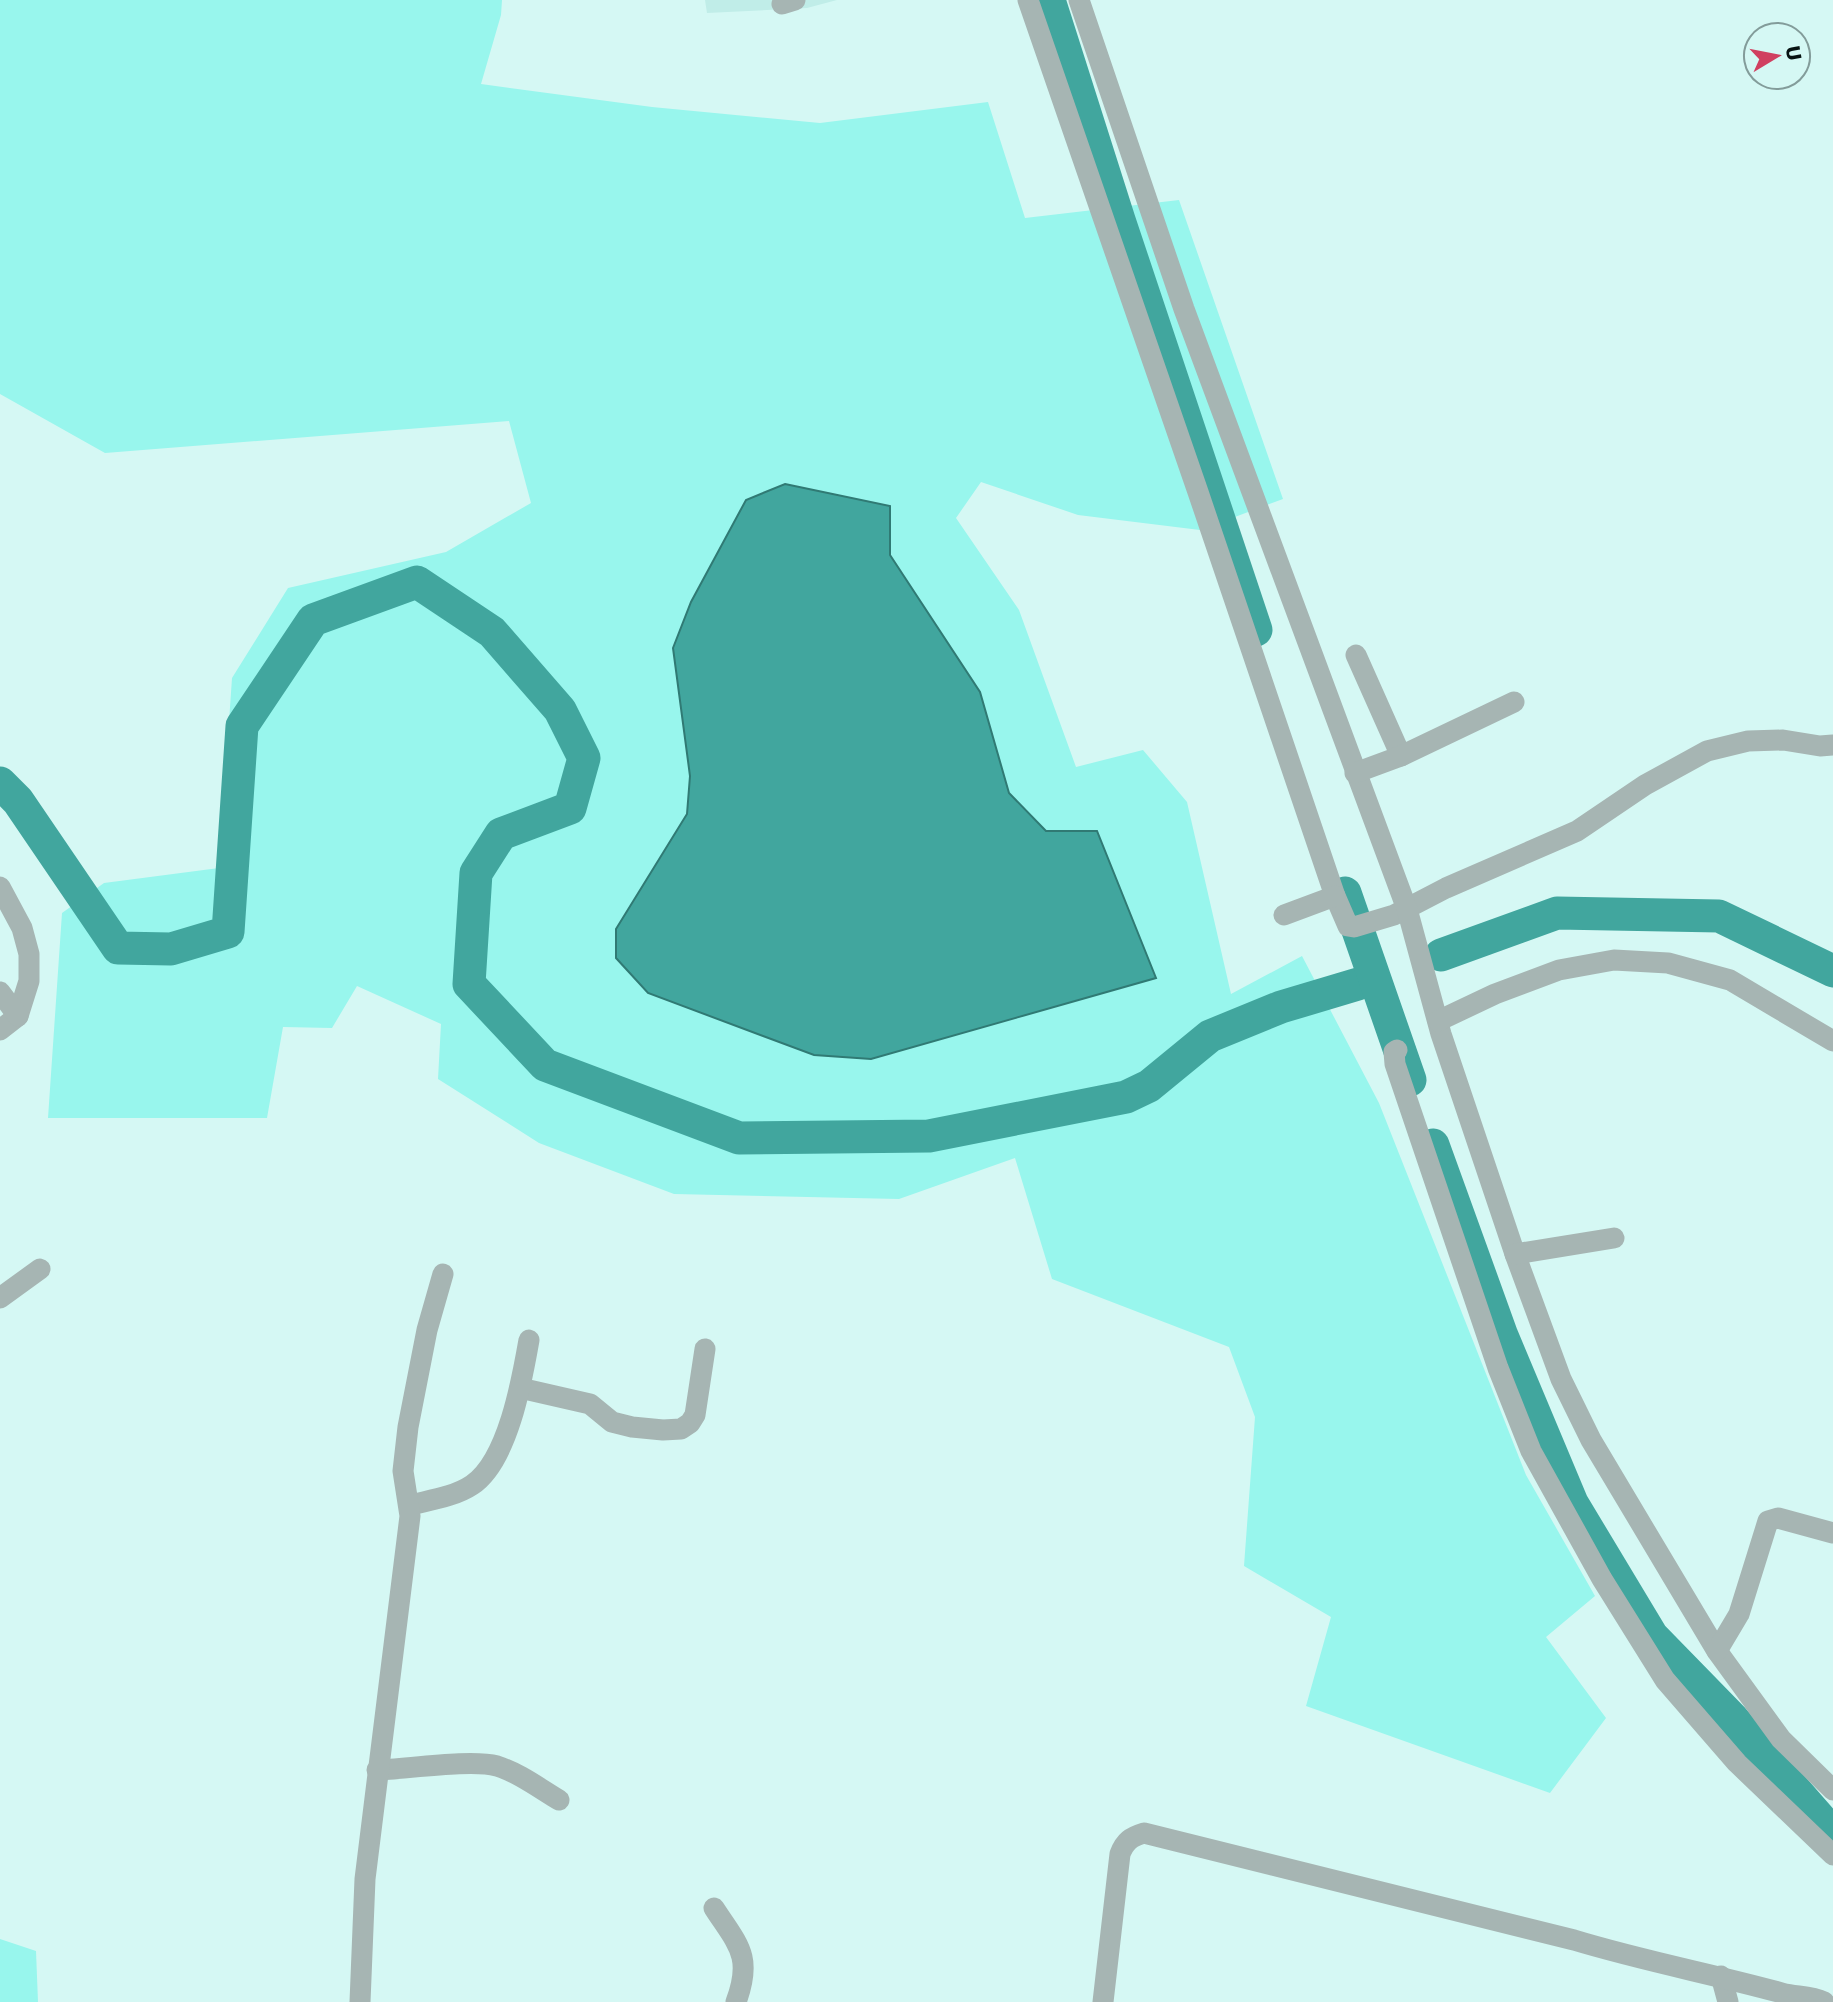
<svg xmlns="http://www.w3.org/2000/svg" width="1833" height="2002" viewBox="0 0 1833 2002" font-family="'DejaVu Sans',sans-serif">
<style>
.built{fill:#c0ede8}
.green{fill:#98f6ed}
.water{fill:#41a69e;stroke:#307a74;stroke-width:2}
.lines{fill:none;stroke-linecap:round;stroke-linejoin:round}
.river{stroke:#41a69e;stroke-width:33}
.minor{stroke:#a6b5b3;stroke-width:21}
</style>
<rect width="100%" height="100%" fill="#d5f8f4"/>
<!-- built -->
<path class="built" d="M705 0H837L807 8 707 13Z"/>
<!-- green -->
<g class="green">
<path d="M0 0H502L501 15 481 84 652 107 820 123 988 102 1025 218 1179 200 1283 499 1200 530 1078 515 981 482 956 518 1019 610 1076 767 1143 750 1187 802 1231 994 1302 956 1379 1103 1526 1475 1595 1596 1546 1637 1606 1718 1550 1793 1306 1706 1331 1617 1244 1566 1255 1417 1229 1347 1052 1279 1015 1158 899 1199 674 1194 539 1143 438 1079 441 1024 357 986 332 1028 283 1027 267 1118H48L62 913 104 883 219 868 232 678 288 588 446 552 531 503 509 421 105 453 0 394Z"/>
<path d="M0 1939 36 1951 38 2002H0Z"/>
</g>
<!-- water -->
<path class="water" d="M785 484 890 506V555L980 692 1009 793 1046 831H1097L1156 978 871 1059 814 1055 648 993 616 958V929L687 814 690 776 673 648 691 602 746 500Z"/>
<g class="lines">
<!-- river -->
<g class="river">
<path d="M1049 0 1119 220 1256 630"/>
<path d="M0 783 18 801 118 948 171 949 228 932 242 726 313 620 417 582 492 632 560 710 584 758 570 808 501 834 476 873 469 984 545 1065 739 1138 929 1136 1126 1097 1149 1086 1210 1036 1281 1007 1358 984"/>
<path d="M1345 893 1410 1080"/>
<path d="M1441 955 1557 913 1719 916 1833 971"/>
<path d="M1433 1145 1502 1336 1572 1503 1652 1636 1733 1719 1822 1821 1833 1831"/>
</g>
<!-- minor -->
<g class="minor">
<path d="M1028 0 1198 492 1335 896 1348 926 1354 927 1394 915 1446 888 1577 831 1645 785 1707 751 1748 741 1783 740 1820 746 1833 745"/>
<path d="M1079 0 1184 309 1407 909 1441 1034 1515 1254 1561 1379 1591 1440 1717 1651 1781 1739 1833 1790"/>
<path d="M782 4 795 0"/>
<path d="M1356 655 1401 756"/>
<path d="M1355 773 1401 756 1514 702"/>
<path d="M0 887 22 928 29 954V981L18 1016 0 1030"/>
<path d="M1284 915 1335 896"/>
<path d="M0 992 18 1016"/>
<path d="M1438 1021 1495 994 1559 970 1614 960 1668 963 1730 980 1833 1041"/>
<path d="M1397 1050 1394 1052 1395 1064 1498 1368 1531 1451 1602 1579 1665 1680 1737 1763 1833 1855"/>
<path d="M1515 1254 1614 1238"/>
<path d="M0 1298 40 1269"/>
<path d="M520 1388 590 1404 612 1422 632 1427 663 1430 681 1429 690 1423 695 1415 705 1349"/>
<path d="M410 1505C430 1500 454 1497 472 1485 508 1461 522 1380 529 1340"/>
<path d="M1717 1651 1739 1614 1768 1521 1778 1518 1833 1533"/>
<path d="M377 1770C407 1769 471 1759 497 1766 519 1773 539 1788 559 1800"/>
<path d="M714 1908C738 1945 753 1956 736 2002"/>
<path d="M1721 1976 1728 2002"/>
<path d="M360 2002 365 1879 410 1516 403 1471 408 1427 427 1330 443 1274"/>
<path d="M1103 2002 1120 1854C1125 1841 1131 1837 1144 1833L1574 1940C1643 1961 1713 1974 1782 1993 1796 1997 1810 1995 1824 2002"/>
</g>
</g>
<!-- north arrow -->
<g transform="translate(1777 56) rotate(80)"><circle r="33" fill="#d5f8f4" stroke="#839c9a" stroke-width="2"/>
<path d="M0-5L12 26L0 18L-12 26Z" fill="#d04060"/>
<text y="-10" font-size="19" font-weight="bold" text-anchor="middle" fill="#071312">U</text>
</g>
</svg>
